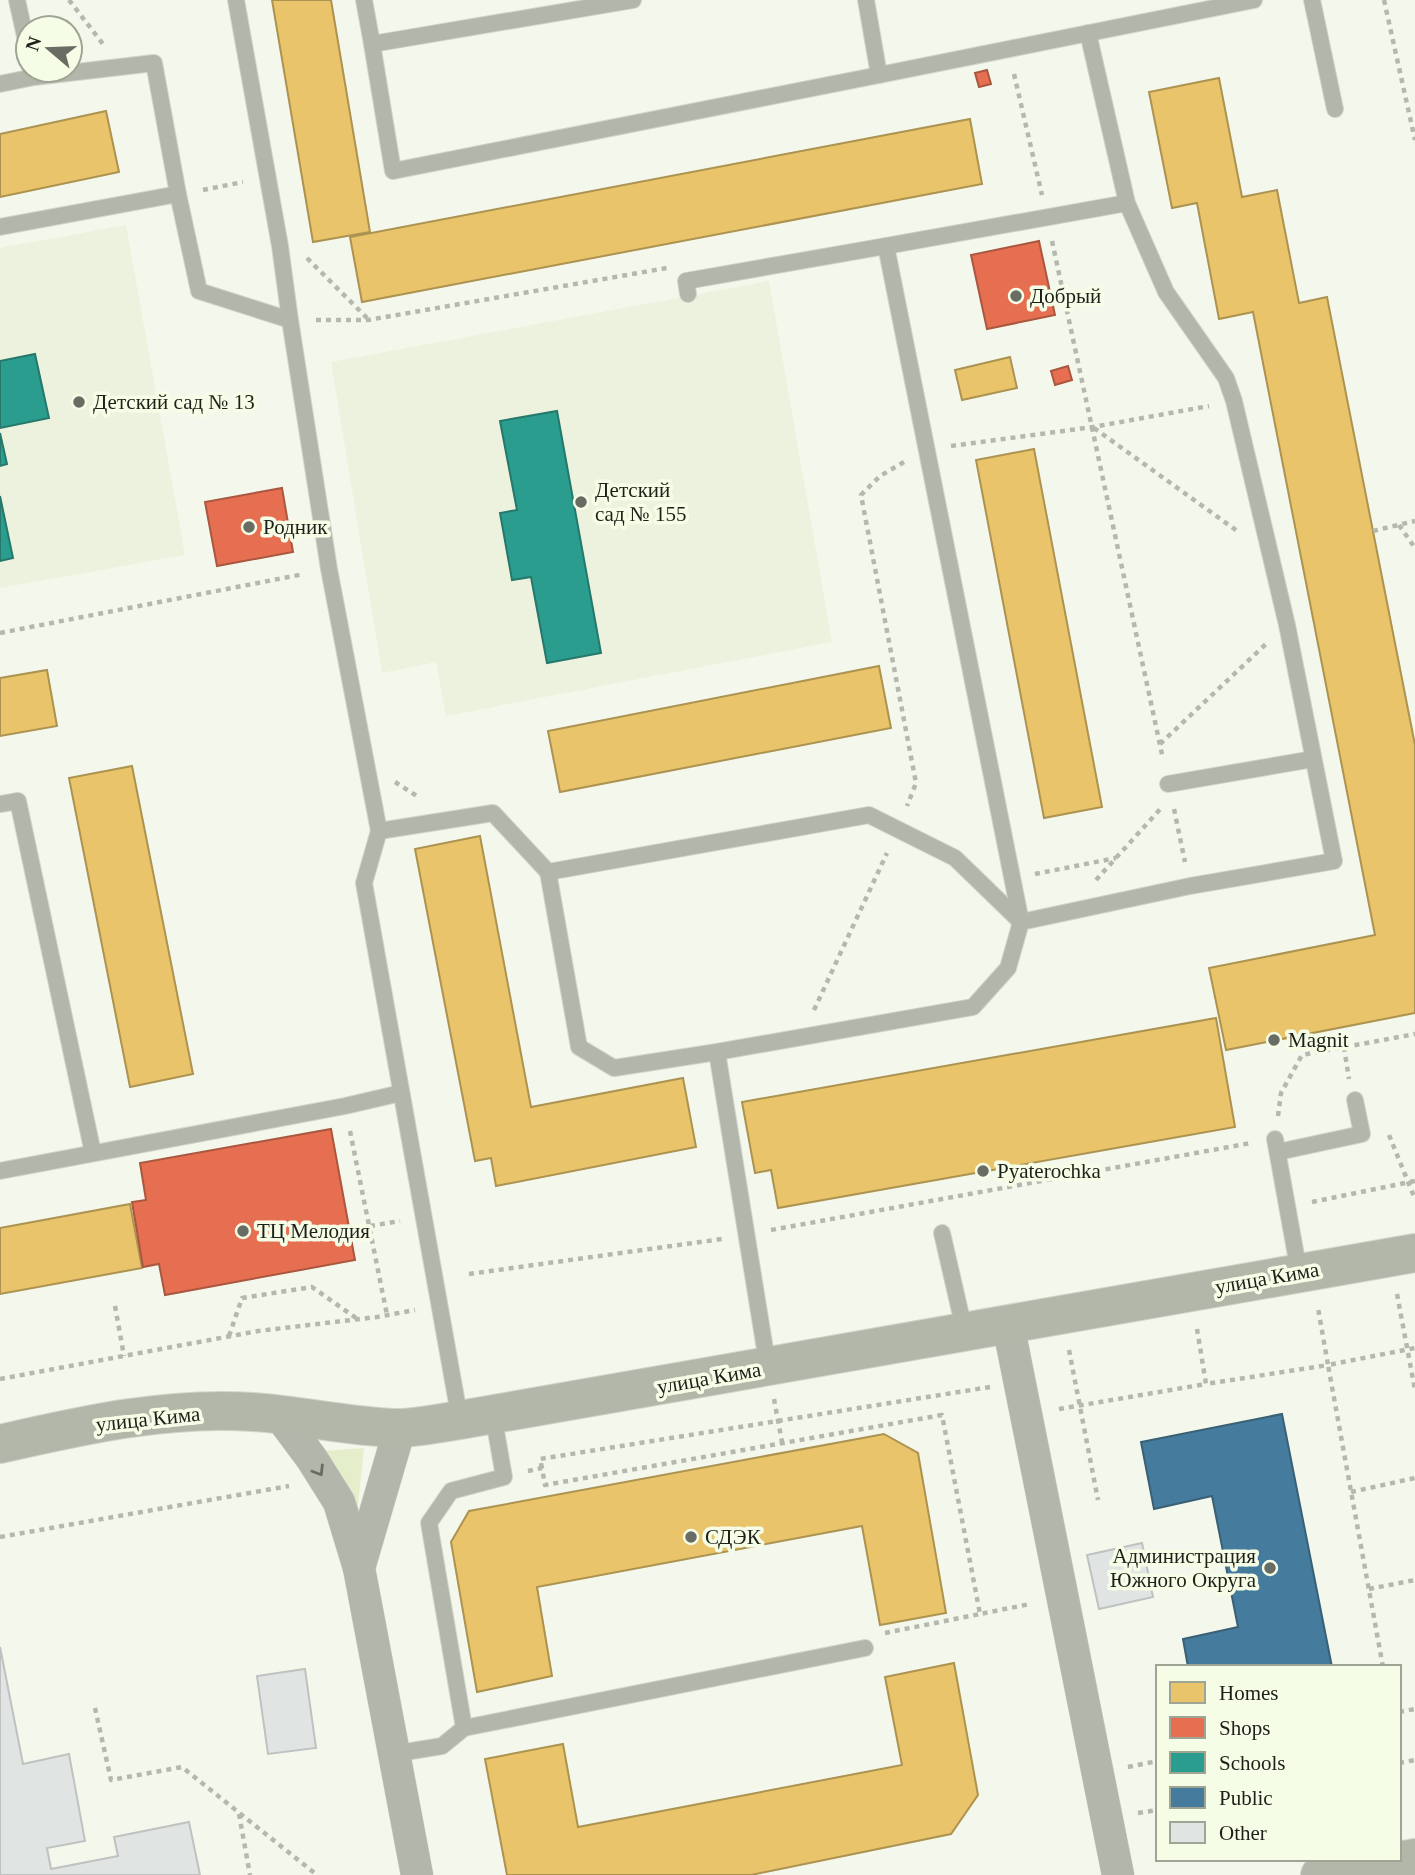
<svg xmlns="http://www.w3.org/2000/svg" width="1415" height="1875" viewBox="0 0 1415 1875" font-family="'Times New Roman',serif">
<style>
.built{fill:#ecf2dd}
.green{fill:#e4eeca}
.homes{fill:#e9c46a;stroke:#ac9351;stroke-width:2}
.shops{fill:#e76f51;stroke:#aa5740;stroke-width:2}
.schools{fill:#2a9d8f;stroke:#26786b;stroke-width:2}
.public{fill:#457b9d;stroke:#396075;stroke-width:2}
.building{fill:#e0e5e3;stroke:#bec2c0;stroke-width:2}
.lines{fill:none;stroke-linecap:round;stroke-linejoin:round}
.lane-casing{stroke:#d1d5cb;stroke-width:18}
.street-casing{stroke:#d1d5cb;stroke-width:33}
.secondary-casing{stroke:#d1d5cb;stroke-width:40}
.path{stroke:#b4b8ae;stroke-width:4.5;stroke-dasharray:5 5;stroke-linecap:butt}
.lane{stroke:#b3b7ab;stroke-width:16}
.street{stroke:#b3b7ab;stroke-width:32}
.secondary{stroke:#b3b7a9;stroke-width:38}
.oneway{stroke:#686c62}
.poi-dot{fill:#686c62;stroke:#f6fde7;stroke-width:2.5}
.labels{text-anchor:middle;stroke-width:7;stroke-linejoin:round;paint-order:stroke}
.poi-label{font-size:21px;fill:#1d2018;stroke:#f6fde7;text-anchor:start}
.street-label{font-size:21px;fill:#1d2018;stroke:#f6fde7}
</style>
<rect width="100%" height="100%" fill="#f4f8ec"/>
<!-- built -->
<g class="built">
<path d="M126 225 185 555 0 588V248Z"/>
<path d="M769 281 832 642 446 716 436 662 382 673 331 362Z"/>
</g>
<!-- green -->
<path class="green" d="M364 1448 356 1523 324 1451Z"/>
<!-- homes -->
<g class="homes">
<path d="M272 0H331L370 232 313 242Z"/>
<path d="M1219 78 1242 197 1277 190 1299 303 1327 297 1415 745V1013L1226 1050 1209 968 1375 935 1253 312 1219 319 1197 203 1172 208 1149 92Z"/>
<path d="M106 111 119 172 0 197V134Z"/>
<path d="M970 119 982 184 362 302 350 237Z"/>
<path d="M1010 357 1017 388 962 400 955 370Z"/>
<path d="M1034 449 1102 807 1044 818 976 460Z"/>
<path d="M879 666 891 728 560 792 548 731Z"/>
<path d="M47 670 57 726 0 736V678Z"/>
<path d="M132 766 193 1074 130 1087 69 778Z"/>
<path d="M480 836 531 1107 683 1078 696 1147 496 1186 491 1158 475 1161 415 849Z"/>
<path d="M1216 1018 1235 1127 778 1208 771 1170 755 1173 742 1102Z"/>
<path d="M130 1204 142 1268 0 1294V1228Z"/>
<path d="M884 1434 918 1453 946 1613 880 1625 862 1526 537 1587 552 1676 477 1692 451 1542 469 1511Z"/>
<path d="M954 1663 978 1795 951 1834 751 1875H507L485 1759 563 1744 578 1827 902 1765 885 1677Z"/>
</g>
<!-- shops -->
<g class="shops">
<path d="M987 70 991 84 979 87 975 73Z"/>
<path d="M1039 241 1055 315 987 329 971 255Z"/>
<path d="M1068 366 1072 380 1055 385 1051 371Z"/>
<path d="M282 488 293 552 217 566 205 502Z"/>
<path d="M331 1129 355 1260 165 1295 159 1264 143 1267 132 1202 146 1200 140 1163Z"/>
</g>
<!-- schools -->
<g class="schools">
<path d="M35 354 49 418 0 428V361Z"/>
<path d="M557 411 601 653 547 663 531 577 512 580 500 513 517 510 500 421Z"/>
<path d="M0 433 7 464 0 466Z"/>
<path d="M0 496 13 558 0 561Z"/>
</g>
<!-- public -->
<path class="public" d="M1282 1414 1332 1667H1188L1183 1639 1238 1627 1212 1496 1154 1509 1141 1442Z"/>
<!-- building -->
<g class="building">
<path d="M1142 1543 1153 1597 1099 1609 1087 1555Z"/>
<path d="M0 1647 23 1764 69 1754 85 1841 47 1848 51 1869 118 1856 114 1837 189 1822 200 1875H0Z"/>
<path d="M305 1669 316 1748 268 1754 257 1676Z"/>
</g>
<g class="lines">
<defs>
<g id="lane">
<path d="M17 0 28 50"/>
<path d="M236 0 280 246 290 320"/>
<path d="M364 0 372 44 633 0"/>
<path d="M866 0 879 75 1254 0"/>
<path d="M1312 0 1335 109"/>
<path d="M1088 33 1127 203 1166 292 1226 378 1234 401 1287 625 1334 861 1190 886 1021 922 955 858 869 815 548 872 579 1047 614 1068 717 1052 973 1007 1008 968 1021 922 886 246 1127 203"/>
<path d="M372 44 393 171 879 75"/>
<path d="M0 84 34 77 32 70"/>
<path d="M178 194 199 291 290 320 329 569 379 831"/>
<path d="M0 227 178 194 154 63 34 77"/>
<path d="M688 294 686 281 886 246"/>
<path d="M1168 784 1313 759"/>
<path d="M0 804 18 801 93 1153"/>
<path d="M717 1052 768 1368"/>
<path d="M1275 1139 1299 1272"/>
<path d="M1278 1152 1362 1134 1355 1100"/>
<path d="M0 1171 345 1106 401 1093"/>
<path d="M942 1233 965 1333"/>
<path d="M460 1420 364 883 379 831 493 813 548 872"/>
<path d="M464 1728 429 1523 451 1491 504 1477 493 1414"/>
<path d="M393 1754 442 1746 464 1728 865 1648"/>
</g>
<g id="street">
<path d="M1008 1324 1118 1875"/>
<path d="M280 1416 312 1459 339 1502 359 1568 417 1875"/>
<path d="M359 1568 400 1428"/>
</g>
<g id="secondary">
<path d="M0 1444C83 1425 168 1406 253 1412 301 1415 348 1427 397 1428 417 1428 440 1423 460 1420L1415 1253"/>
<path d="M1320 1875 1415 1858"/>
</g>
</defs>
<!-- lane casing -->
<use href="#lane" class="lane-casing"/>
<!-- street casing -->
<use href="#street" class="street-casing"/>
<!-- secondary casing -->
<use href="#secondary" class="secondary-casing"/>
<!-- path -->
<g class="path">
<path d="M69 0 103 44"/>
<path d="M1384 0 1415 140"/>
<path d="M1014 74 1042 195"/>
<path d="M203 190 243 182"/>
<path d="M1052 241 1163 759"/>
<path d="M307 258 368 319"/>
<path d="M316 320H368L667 268"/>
<path d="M1094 428 1240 533"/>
<path d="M951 446 1093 427 1209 406"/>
<path d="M904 462 880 476 861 495 916 783 907 806"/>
<path d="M1399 525 1415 548"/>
<path d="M1373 531 1415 521"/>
<path d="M0 633 304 574"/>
<path d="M1160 744 1266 644"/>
<path d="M395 782 420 798"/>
<path d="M1174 809 1185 862"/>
<path d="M1035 874 1116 858"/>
<path d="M1096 880 1163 806"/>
<path d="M814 1010 887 853"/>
<path d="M1344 1047 1349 1079"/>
<path d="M1278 1116 1281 1093 1302 1055 1415 1034"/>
<path d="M350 1131 387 1315"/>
<path d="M1389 1135 1415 1199"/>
<path d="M1312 1202 1415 1181"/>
<path d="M370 1226 400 1221"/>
<path d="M771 1230 1251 1143"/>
<path d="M469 1274 722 1239"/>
<path d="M1397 1294 1415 1390"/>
<path d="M115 1306 124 1356"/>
<path d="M1197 1329 1206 1384 1328 1365 1318 1308"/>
<path d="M229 1336 242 1298 312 1287 356 1318"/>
<path d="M1069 1350 1098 1500"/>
<path d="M0 1379 258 1331 377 1317 415 1310"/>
<path d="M774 1399 782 1442"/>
<path d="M1059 1409 1206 1384"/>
<path d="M542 1468 540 1459 990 1387"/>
<path d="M528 1471 542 1468 545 1485 942 1415 980 1614 1030 1604"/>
<path d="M1351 1492 1415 1478"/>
<path d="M0 1537 289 1486"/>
<path d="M1369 1589 1415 1580"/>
<path d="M885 1633 980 1614"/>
<path d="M1383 1667 1328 1365 1415 1348"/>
<path d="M95 1708 111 1780 182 1767 317 1875"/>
<path d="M1399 1712 1415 1709"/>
<path d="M1399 1763 1415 1760"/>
<path d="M1128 1767 1158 1761"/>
<path d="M1138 1813 1158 1810"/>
<path d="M239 1814 250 1875"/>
</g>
<!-- lane -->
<use href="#lane" class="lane"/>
<!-- street -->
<use href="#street" class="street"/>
<!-- secondary -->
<use href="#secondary" class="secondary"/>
</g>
<!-- one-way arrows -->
<defs><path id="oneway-chevron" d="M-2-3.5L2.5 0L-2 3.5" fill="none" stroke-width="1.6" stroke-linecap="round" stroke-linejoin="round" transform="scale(1.75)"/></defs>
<use class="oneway" href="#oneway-chevron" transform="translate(319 1471) rotate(58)"/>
<!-- markers -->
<g class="poi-dot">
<circle cx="1016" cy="296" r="7"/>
<circle cx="79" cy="402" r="7"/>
<circle cx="581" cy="502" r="7"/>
<circle cx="249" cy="527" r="7"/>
<circle cx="1274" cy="1040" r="7"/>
<circle cx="983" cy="1171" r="7"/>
<circle cx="243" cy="1231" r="7"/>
<circle cx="691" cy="1537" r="7"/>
<circle cx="1270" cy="1568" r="7"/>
</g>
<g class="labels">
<!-- poi labels -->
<g class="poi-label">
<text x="1030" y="303">Добрый</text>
<text x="93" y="409">Детский сад № 13</text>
<text x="595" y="497">Детский<tspan x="595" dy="24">сад № 155</tspan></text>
<text x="263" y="534">Родник</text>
<text x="1288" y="1047">Magnit</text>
<text x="997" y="1178">Pyaterochka</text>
<text x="257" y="1238">ТЦ Мелодия</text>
<text x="705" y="1544">СДЭК</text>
<text x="1256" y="1563" text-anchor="end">Администрация<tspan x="1256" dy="24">Южного Округа</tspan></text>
</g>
<!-- street labels -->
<g class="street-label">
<text transform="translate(1267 1278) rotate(-10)" y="7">улица Кима</text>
<text transform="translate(709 1378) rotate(-10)" y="7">улица Кима</text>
<text transform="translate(148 1419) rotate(-6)" y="7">улица Кима</text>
</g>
</g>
<!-- legend -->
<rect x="1156" y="1665" width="245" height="196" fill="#f6fde7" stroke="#9fa594" stroke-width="2"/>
<rect x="1170" y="1682" width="35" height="21" fill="#e9c46a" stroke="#9fa594" stroke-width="2"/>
<text x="1219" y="1700" font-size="21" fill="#1d2018">Homes</text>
<rect x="1170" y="1717" width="35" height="21" fill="#e76f51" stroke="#9fa594" stroke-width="2"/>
<text x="1219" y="1735" font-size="21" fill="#1d2018">Shops</text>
<rect x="1170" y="1752" width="35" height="21" fill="#2a9d8f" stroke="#9fa594" stroke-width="2"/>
<text x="1219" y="1770" font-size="21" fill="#1d2018">Schools</text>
<rect x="1170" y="1787" width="35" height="21" fill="#457b9d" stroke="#9fa594" stroke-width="2"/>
<text x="1219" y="1805" font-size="21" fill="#1d2018">Public</text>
<rect x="1170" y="1822" width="35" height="21" fill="#e0e5e3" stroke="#9fa594" stroke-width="2"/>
<text x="1219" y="1840" font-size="21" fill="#1d2018">Other</text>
<!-- north arrow -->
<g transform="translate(49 49) rotate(289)"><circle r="33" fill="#f6fde7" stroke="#9fa594" stroke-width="2"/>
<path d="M0-5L12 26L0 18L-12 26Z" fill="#686c62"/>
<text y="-10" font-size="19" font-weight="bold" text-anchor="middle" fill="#1d2018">N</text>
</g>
</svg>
